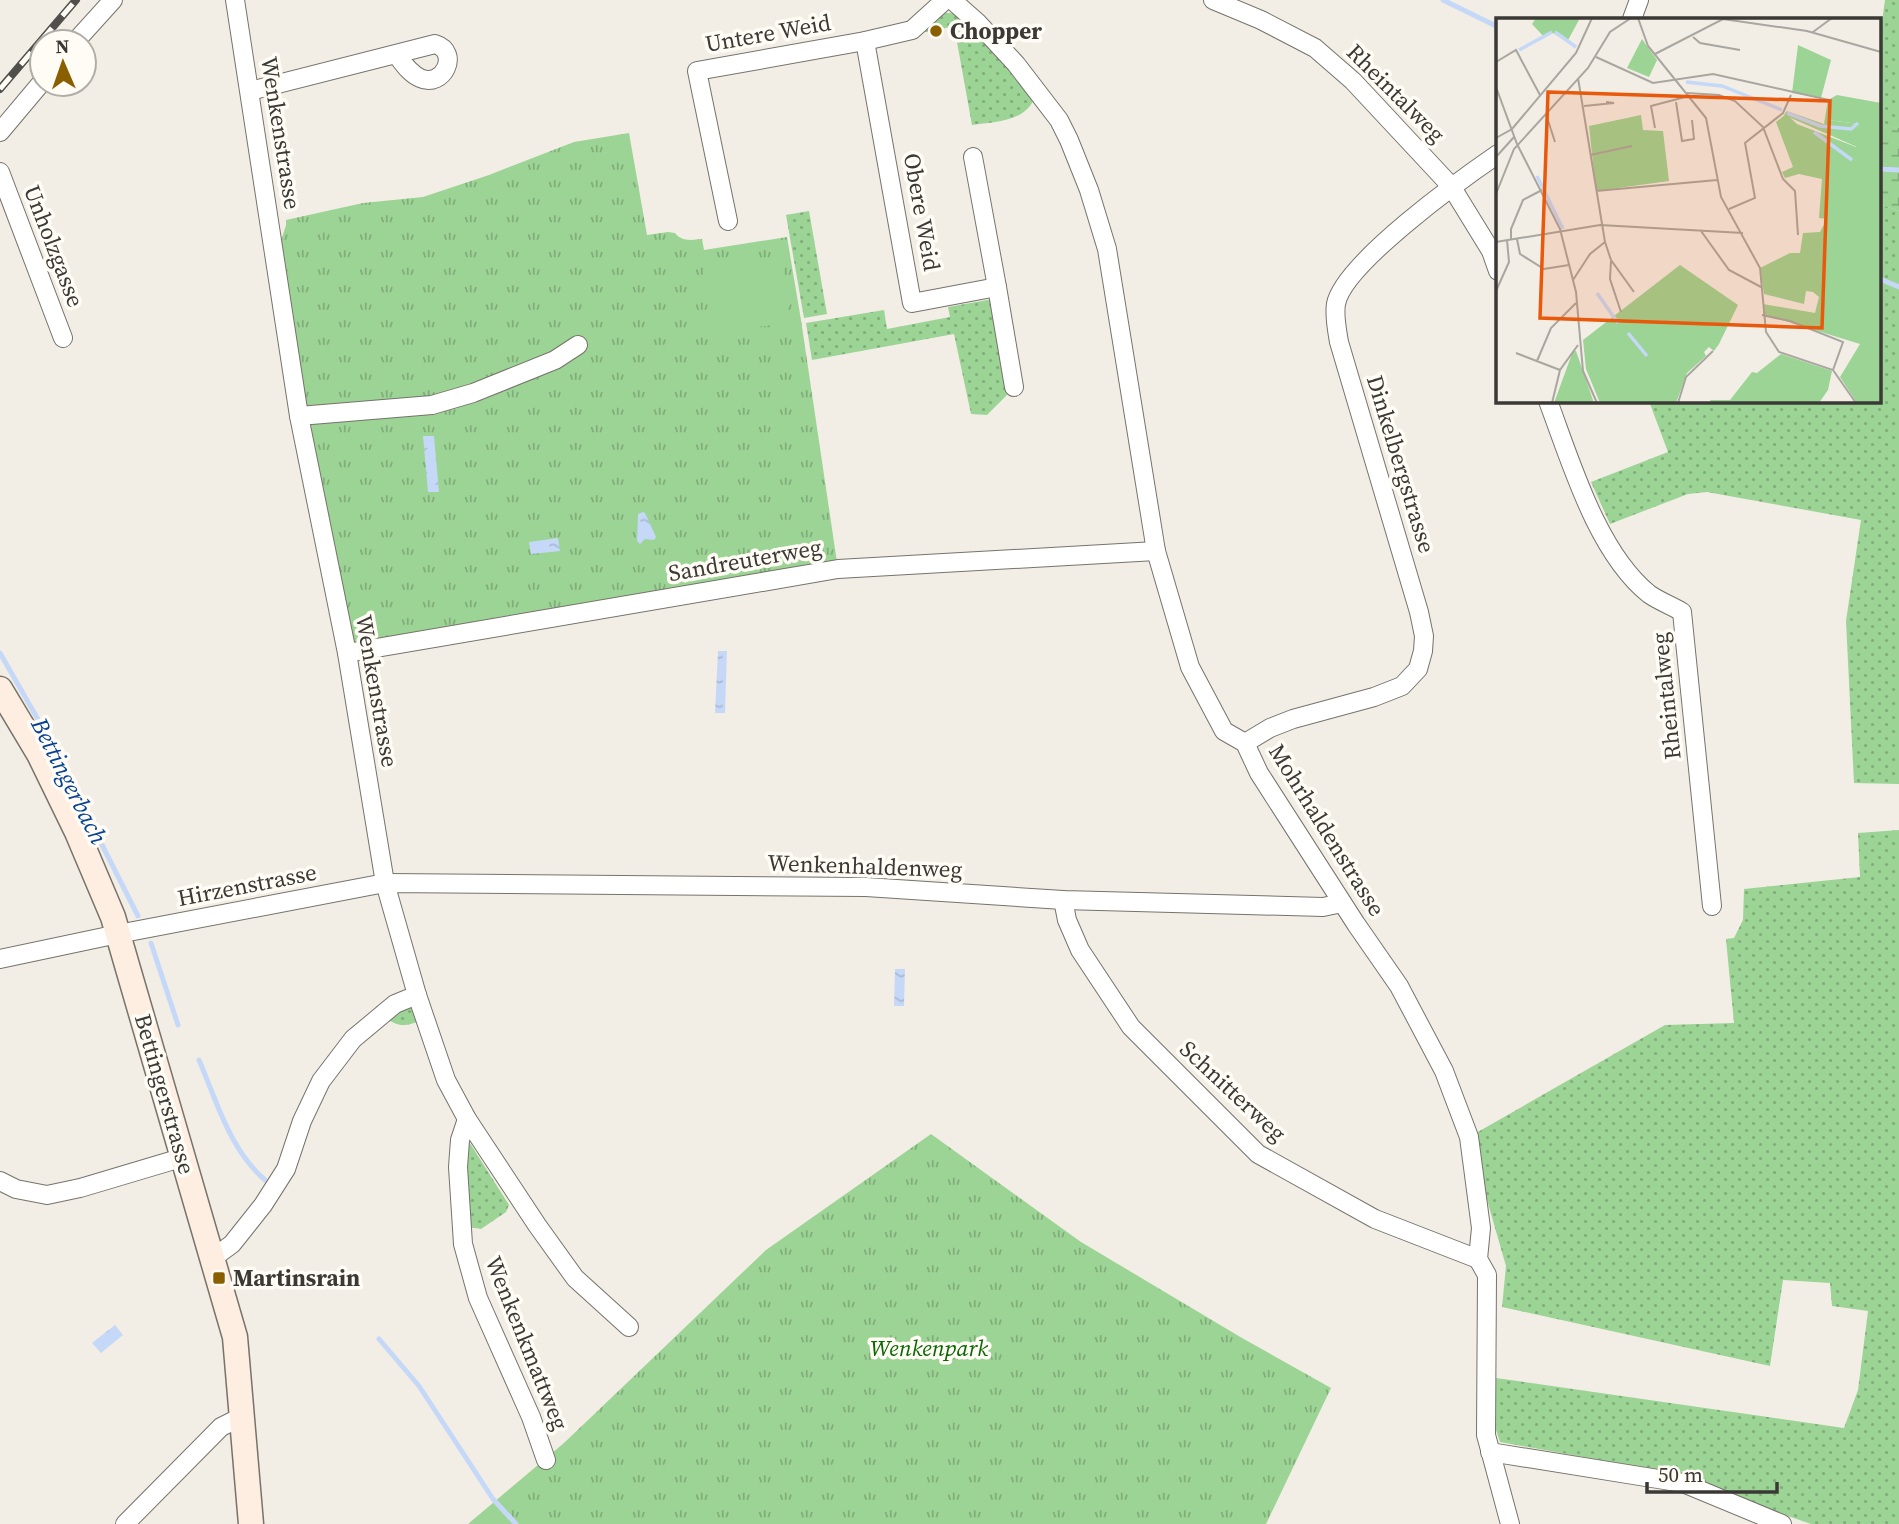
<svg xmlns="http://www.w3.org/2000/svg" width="1899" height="1524" viewBox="0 0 1899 1524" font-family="'Source Serif 4',serif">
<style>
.grass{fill:url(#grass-dots)}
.wetland{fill:url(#wetland-marsh)}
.park{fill:url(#park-tufts)}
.pitch{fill:#9bd494}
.water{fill:url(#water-ripples)}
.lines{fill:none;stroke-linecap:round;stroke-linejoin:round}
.stream{stroke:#c5d8f8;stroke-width:5}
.street-casing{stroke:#76736b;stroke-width:20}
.secondary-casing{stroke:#76736b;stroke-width:27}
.street{stroke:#fff;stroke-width:18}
.secondary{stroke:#fdeee1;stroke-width:24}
.rail-casing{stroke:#514f4b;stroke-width:8}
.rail{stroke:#fffcf5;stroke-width:5;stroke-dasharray:16;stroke-linecap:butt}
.poi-dot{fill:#8a5f00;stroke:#fffcf5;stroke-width:2.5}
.labels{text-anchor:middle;stroke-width:7;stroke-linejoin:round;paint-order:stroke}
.poi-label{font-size:23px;font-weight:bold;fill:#3b3936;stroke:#fffcf5;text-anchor:start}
.street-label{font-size:23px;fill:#3b3936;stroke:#fffcf5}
.park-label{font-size:23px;font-style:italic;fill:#076700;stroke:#fffcf5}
.water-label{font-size:24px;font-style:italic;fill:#064196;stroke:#fffcf5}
.inset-river{fill:none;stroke:#c5d8f8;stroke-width:3.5}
.inset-road{fill:none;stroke:#a9a6a0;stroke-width:2}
.view{fill:#e8590c;fill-opacity:0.15;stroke:#e8590c;stroke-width:3.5}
.inset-edge{fill:none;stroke:#3b3936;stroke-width:3.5}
</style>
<defs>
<pattern id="grass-dots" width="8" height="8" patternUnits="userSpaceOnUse" patternTransform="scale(1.75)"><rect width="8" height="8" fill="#9bd494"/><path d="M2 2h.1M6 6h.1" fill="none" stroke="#80ad7a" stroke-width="1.8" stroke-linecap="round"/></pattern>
<pattern id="wetland-marsh" width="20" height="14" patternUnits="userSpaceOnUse" patternTransform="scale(1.75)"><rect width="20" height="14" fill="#9bd494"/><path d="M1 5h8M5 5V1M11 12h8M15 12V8" fill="none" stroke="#80ad7a"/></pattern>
<pattern id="park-tufts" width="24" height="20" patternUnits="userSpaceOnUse" patternTransform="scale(1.75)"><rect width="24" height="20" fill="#9bd494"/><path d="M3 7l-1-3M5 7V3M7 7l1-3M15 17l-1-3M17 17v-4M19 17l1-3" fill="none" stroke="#80ad7a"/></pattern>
<pattern id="water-ripples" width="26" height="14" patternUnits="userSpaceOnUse" patternTransform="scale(1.75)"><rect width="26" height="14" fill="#c5d8f8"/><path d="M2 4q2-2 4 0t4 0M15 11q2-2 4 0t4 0" fill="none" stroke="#aabad5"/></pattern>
</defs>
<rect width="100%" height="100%" fill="#f2eee6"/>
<!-- grass -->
<g class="grass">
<path d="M1885 0H1899V128L1884 127 1880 132V36Z"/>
<path d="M944 13C954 12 960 16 965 24L921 33Z"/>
<path d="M969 30C997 47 1014 75 1033 101 1023 122 992 122 972 125L955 31Z"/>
<path d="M1880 204 1899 211V784L1854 783 1846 621 1861 520 1707 492 1688 494 1610 524 1591 482 1668 452 1649 401H1880Z"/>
<path d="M809 211 827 314 804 318 786 215Z"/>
<path d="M993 299 1010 392 987 415 971 414 954 334 812 360 806 323 884 310 887 329 950 317 948 307Z"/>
<path d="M1899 830V1524H1811L1656 1470 1500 1442 1496 1430V1378L1844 1428 1858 1390 1868 1311 1832 1306 1830 1283 1783 1280 1770 1366 1502 1307 1506 1266 1469 1137 1665 1025 1734 1023 1726 939 1734 938 1743 920 1744 889 1860 877 1858 833Z"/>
<path d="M417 995 425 1020C403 1026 401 1029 381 1015Z"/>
<path d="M468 1140 509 1205 506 1212 481 1229 469 1227 464 1219Z"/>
</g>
<!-- wetland -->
<path class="wetland" d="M1884 126 1899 128V211L1880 204V132Z"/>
<!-- park -->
<g class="park">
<path d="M629 133 647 235 668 232 675 233C682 242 692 240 702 239L704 250 787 237 801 320 838 569 347 653 276 257 286 225V220L363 203 423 197 489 175 574 142Z"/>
<path d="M931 1134 1081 1242 1242 1338 1331 1388 1266 1524H468L564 1443 766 1250Z"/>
</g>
<!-- pitch -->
<path class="pitch" d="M781 257 790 322 714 334 703 270Z"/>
<!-- water -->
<g class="water">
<path d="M423 436H434L439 492H428Z"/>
<path d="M643 512 645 513 656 537 654 540 645 539 640 544 637 541 638 514Z"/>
<path d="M558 538 560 551 531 554 529 542Z"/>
<path d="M718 651H727L725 713H715Z"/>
<path d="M895 969H905L904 1006H894Z"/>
<path d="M115 1325 123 1335 101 1353 92 1343Z"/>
</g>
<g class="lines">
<!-- stream -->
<g class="stream">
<path d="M1443 0 1498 27"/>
<path d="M1880 169 1899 170"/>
<path d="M1880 279 1899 287"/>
<path d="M0 653 44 730 138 916"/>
<path d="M151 943 178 1025"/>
<path d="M199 1060C217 1102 230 1150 265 1180"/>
<path d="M379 1339 419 1386 493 1499 516 1524"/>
</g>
<defs>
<g id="street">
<path d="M235 0 299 416 347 653 385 883 417 995 446 1080 467 1119 537 1225 575 1278 629 1327"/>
<path d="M952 0 978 23 1016 64 1059 120 1069 140 1089 190 1107 249 1156 551 1190 667 1224 731 1245 743 1259 773 1356 924 1399 986 1444 1071 1469 1137 1481 1228 1478 1259 1487 1275 1486 1435 1510 1524"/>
<path d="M1213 0 1261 20 1315 48 1353 81 1451 186 1491 251 1498 271"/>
<path d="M1632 19 1639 0"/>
<path d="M865 41 912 303 997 287 973 157"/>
<path d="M75 42 113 0"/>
<path d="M250 91 435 44C461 52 443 89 420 78 409 73 403 63 396 54"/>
<path d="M0 132 42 82"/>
<path d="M0 172 63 338"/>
<path d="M728 221 697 71 865 41 912 30 945 0"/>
<path d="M997 287 1014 387"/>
<path d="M1548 401C1571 462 1597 552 1649 594 1659 601 1672 606 1682 612L1712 906"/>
<path d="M299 416 432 405 473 393 555 360 578 345"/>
<path d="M347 653 838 569 1156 551"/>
<path d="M1245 743 1270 728 1293 719 1374 697 1402 686 1418 669 1423 651 1424 636 1419 612 1339 342C1337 330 1334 316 1336 304 1343 264 1463 178 1498 154"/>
<path d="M1063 900 1067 920 1080 950 1131 1027 1258 1154 1375 1219 1478 1259"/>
<path d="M0 959 118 934 385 883 866 887 1063 900 1323 907 1342 903"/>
<path d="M467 1119 460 1140 458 1167 463 1244 478 1298 531 1417 546 1460"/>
<path d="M0 1181 16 1189 47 1195 80 1188 184 1157"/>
<path d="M213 1258 232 1244 263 1205 286 1169 302 1121 321 1081 353 1039 395 1004 417 995"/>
<path d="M1490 1452 1683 1483 1782 1524"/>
<path d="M125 1524 221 1427 243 1416"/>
</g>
<path id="secondary" d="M0 689 39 754 77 832 113 917 235 1337 251 1524"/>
</defs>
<!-- street casing -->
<use href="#street" class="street-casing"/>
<!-- secondary casing -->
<use href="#secondary" class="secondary-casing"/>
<!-- street -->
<use href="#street" class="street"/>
<!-- secondary -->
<use href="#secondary" class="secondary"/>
<defs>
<path id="rail" d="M0 89 76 0"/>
</defs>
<!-- rail casing -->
<use href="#rail" class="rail-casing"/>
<!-- rail -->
<use href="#rail" class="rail"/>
</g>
<!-- markers -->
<g class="poi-dot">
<circle cx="936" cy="31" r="7"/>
<rect x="212" y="1271" width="14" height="14" rx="3.5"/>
</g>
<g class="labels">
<!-- poi labels -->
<g class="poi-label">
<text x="950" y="39">Chopper</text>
<text x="233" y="1286">Martinsrain</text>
</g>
<!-- street labels -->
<g class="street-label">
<text transform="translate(768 33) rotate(-10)" y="8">Untere Weid</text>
<text transform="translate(1396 93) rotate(45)" y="8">Rheintalweg</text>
<text transform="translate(281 133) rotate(81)" y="8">Wenkenstrasse</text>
<text transform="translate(922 212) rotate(80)" y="8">Obere Weid</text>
<text transform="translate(54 246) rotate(69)" y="8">Unholzgasse</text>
<text transform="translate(1401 464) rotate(73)" y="8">Dinkelbergstrasse</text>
<text transform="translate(745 560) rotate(-10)" y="8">Sandreuterweg</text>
<text transform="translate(377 691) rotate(80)" y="8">Wenkenstrasse</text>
<text transform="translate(1666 696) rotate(-96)" y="8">Rheintalweg</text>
<text transform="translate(1327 830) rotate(58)" y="8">Mohrhaldenstrasse</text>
<text transform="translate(865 866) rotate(2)" y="8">Wenkenhaldenweg</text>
<text transform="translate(247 885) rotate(-11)" y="8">Hirzenstrasse</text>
<text transform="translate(1233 1091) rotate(43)" y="8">Schnitterweg</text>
<text transform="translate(165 1094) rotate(74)" y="8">Bettingerstrasse</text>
<text transform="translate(527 1343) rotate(68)" y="8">Wenkenkmattweg</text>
</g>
<!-- park labels -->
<g class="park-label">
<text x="929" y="1356">Wenkenpark</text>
</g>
<!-- water labels -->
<g class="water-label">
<text transform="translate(69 781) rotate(63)" y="8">Bettingerbach</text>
</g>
</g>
<!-- overview -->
<g transform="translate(1496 18)">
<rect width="385" height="385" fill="#f2eee6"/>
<path d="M302 27 335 42 325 80 296 75ZM341 77 385 85V385H361L344 359 364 326 267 296V286L319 295 323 279 317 274 310 273 308 286 268 276 264 250 294 235H304L307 215 324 214 331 201 323 200 326 161 303 156 289 160 286 154 297 149 280 104 290 96 301 106 360 129 363 106 332 102 328 106 332 82Z" fill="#9bd494"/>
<path d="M285 336 336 353 332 372 323 385H215L214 382H234L256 354 261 355Z" fill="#9bd494"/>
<path d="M291 93 328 106 331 102 363 106 367 113 361 129 288 97Z" fill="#9bd494"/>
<path d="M40 0H84L71 24 57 15 48 19 36 6ZM146 21 161 42 153 59 131 50ZM145 97 147 112 167 113 173 163 100 173 93 108ZM184 247 242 287 223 326 218 333 213 329 208 334 210 338 191 355 180 385H104L90 351 87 322ZM77 333H80L98 385H58Z" fill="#9bd494"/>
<path class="inset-river" d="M59 14 80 29M23 32 56 14M190 64 226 68 286 92M291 95 324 108 355 111 362 105M318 114 356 142M41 158 67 211M101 275 122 305M132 315 151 338"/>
<path class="inset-road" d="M142 0 152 28 210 100 225 179 264 250 270 314 283 334 337 352 360 385M317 14 336 0M197 19 204 25 244 32M159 36 227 1 311 13 385 34M100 39 157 65 217 56 333 82M0 44 20 32 44 77M82 60 109 224 115 242 138 274M0 69 21 126 64 211 80 274 87 353 101 385M191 75 223 77 239 83 267 109 287 161 299 173 302 217M180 84 186 123 198 121 196 102M88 88 118 85 110 84M50 96 59 124M159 110 155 88 193 78M0 120 16 111 80 35 96 0M94 137 136 128M0 139 18 119M100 173 221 162M0 176 18 131 92 50 114 14 135 0M233 191 259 180 249 125 287 95 295 77M205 213 233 252 265 269M21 221 24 236 48 251 73 247M15 222V211L27 182 46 172M0 224 104 207 247 215M115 243 114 261 125 294M77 262 94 236 109 224M0 273 13 244 11 222M266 297 294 303 347 324 337 352M20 335 64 352M41 343 55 310 80 285M56 385 64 352 82 327M182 385 190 359 217 333"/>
<path class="view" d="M52 74 334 83 326 310 44 300Z"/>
<rect width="385" height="385" class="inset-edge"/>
</g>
<!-- north arrow -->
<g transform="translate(63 63) rotate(358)"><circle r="33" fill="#fffcf5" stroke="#b1aea9" stroke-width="2"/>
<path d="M0-5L12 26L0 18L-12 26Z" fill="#8a5f00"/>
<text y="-10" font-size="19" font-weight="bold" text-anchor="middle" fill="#3b3936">N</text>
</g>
<!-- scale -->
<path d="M1647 1482v10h130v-10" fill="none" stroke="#3b3936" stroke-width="3.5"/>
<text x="1658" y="1482" font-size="21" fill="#3b3936" stroke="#fffcf5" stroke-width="5" paint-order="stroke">50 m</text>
</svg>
